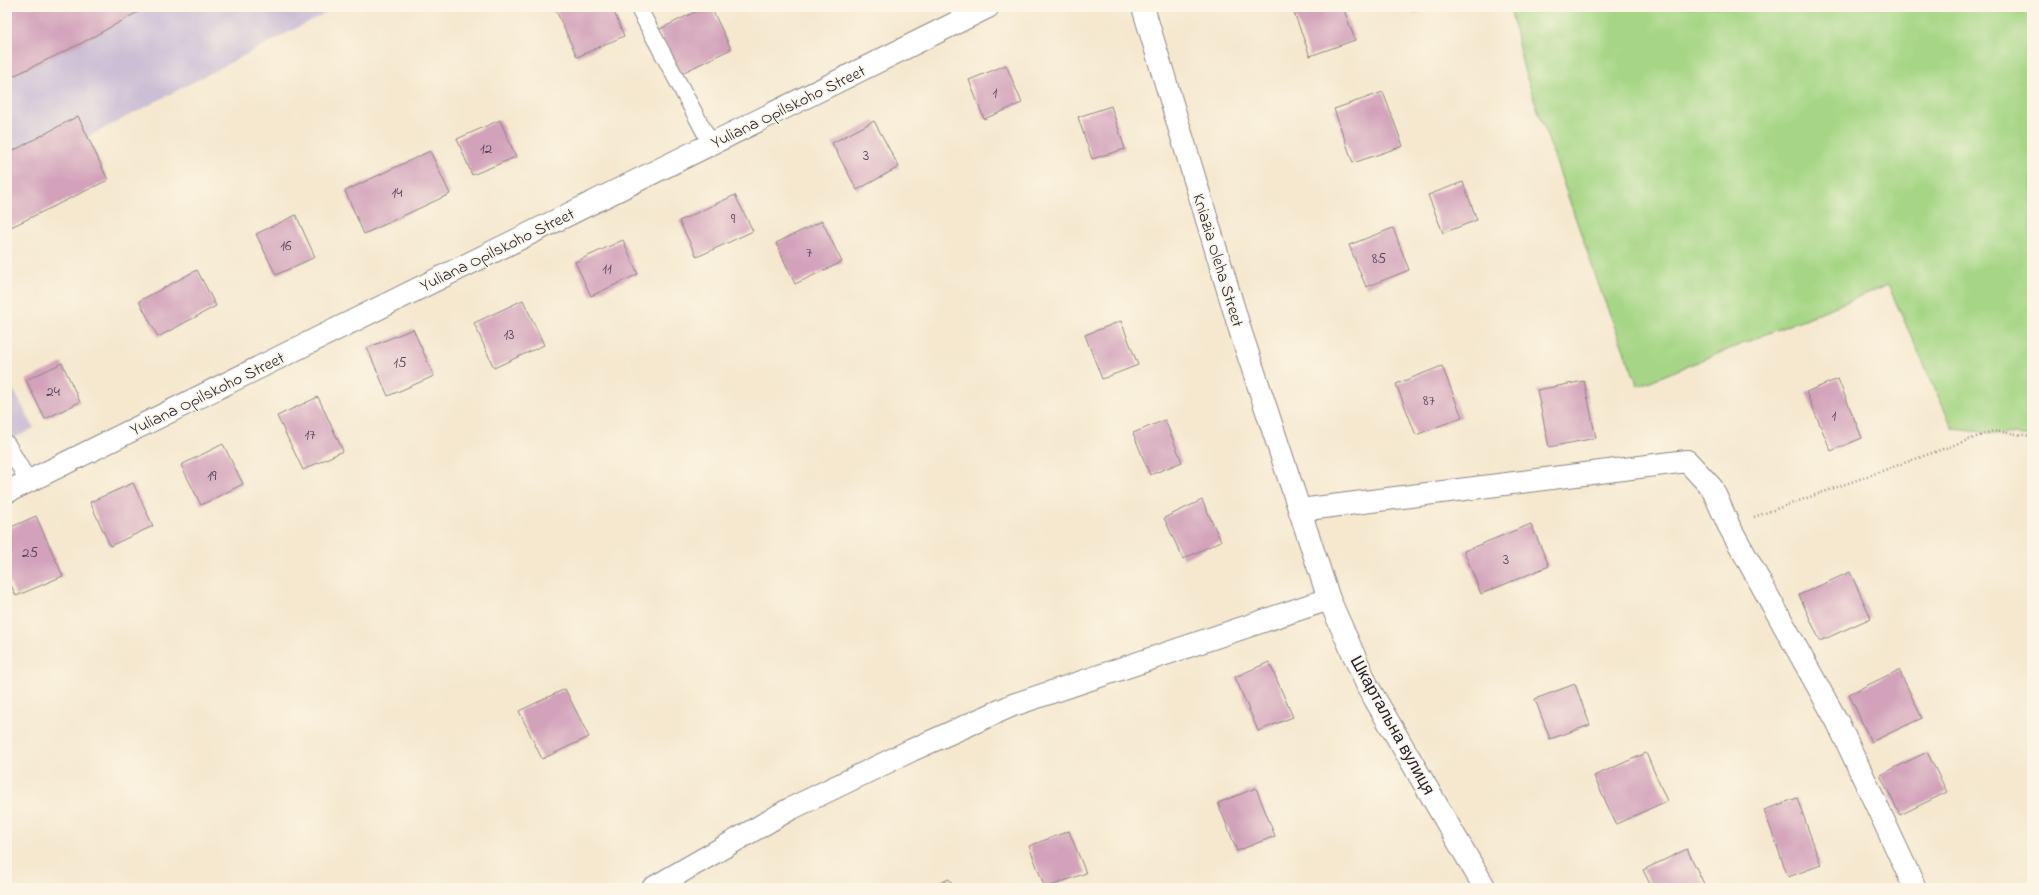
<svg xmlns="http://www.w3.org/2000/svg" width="2039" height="895" viewBox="0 0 2039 895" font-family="'Indie Flower',sans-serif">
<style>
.industrial{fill:#cbbfd5}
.green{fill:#a6d685;stroke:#647c60}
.building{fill:#d2a1ba}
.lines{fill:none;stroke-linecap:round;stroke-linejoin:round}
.service-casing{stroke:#8c8585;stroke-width:18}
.minor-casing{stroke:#8c8585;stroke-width:24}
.tertiary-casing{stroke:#8c8585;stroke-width:24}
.path{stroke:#8c8585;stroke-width:2.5;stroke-dasharray:1 3;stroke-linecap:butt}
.service{stroke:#fff;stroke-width:16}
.minor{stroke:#fff;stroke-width:22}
.tertiary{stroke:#fff;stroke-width:22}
.labels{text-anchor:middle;stroke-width:3.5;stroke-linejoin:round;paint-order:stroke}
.number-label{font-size:15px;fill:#4e425b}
.street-label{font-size:17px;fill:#22223b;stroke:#fcf5e5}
</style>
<rect width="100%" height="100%" fill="#fcf5e5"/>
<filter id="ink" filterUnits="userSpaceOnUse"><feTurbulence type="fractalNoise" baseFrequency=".025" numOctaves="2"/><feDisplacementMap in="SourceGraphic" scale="8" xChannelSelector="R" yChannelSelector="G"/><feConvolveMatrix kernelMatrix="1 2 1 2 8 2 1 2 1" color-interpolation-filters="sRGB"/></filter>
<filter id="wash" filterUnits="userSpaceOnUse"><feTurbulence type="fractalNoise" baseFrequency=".012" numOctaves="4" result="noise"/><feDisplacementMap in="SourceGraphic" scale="16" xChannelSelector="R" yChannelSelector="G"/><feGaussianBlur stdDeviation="0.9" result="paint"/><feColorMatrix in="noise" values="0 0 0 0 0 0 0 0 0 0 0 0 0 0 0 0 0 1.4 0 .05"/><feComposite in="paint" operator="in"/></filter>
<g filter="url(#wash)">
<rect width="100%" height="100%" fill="#f5e8cf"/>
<!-- industrial -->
<g class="industrial">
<path d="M7 7H337L88 137 108 180 7 229Z"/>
<path d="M7 378 34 428 7 442Z"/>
</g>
<!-- green -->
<path class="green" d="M1510 7H2032V437L1953 429 1888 285 1638 386 1603 297 1524 70Z"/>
<g id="blocks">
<!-- building -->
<g class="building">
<path d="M7 7H147L80 44 7 79Z"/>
<path d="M557 7H612L624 36 577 57 555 8Z"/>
<path d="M705 7H711L731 49 680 74 658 30Z"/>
<path d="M1292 7H1343L1355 40 1310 56Z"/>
<path d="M1411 7H1426L1413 12Z"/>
<path d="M1006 65 1022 103 984 119 969 80Z"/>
<path d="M1383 92 1403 146 1353 163 1334 109Z"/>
<path d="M1111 106 1125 149 1092 159 1078 117Z"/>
<path d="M78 116 108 180 7 229V154Z"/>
<path d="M500 120 516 157 472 175 457 139Z"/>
<path d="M874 121 899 167 857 190 832 143Z"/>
<path d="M430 151 450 194 364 234 345 191Z"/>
<path d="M1463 182 1477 220 1443 233 1428 195Z"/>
<path d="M735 195 753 231 697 257 679 221Z"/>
<path d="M296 215 315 257 276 275 256 234Z"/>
<path d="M822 221 842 262 795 284 776 243Z"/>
<path d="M1393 228 1409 270 1366 287 1349 245Z"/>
<path d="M623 240 638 274 591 296 575 262Z"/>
<path d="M197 270 216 306 158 337 139 301Z"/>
<path d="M523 300 544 345 494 368 474 323Z"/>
<path d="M1121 321 1138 365 1102 379 1085 335Z"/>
<path d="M413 329 434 376 388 396 367 348Z"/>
<path d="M62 363 80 402 45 419 26 380Z"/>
<path d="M1442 366 1462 417 1416 435 1396 384Z"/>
<path d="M1838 379 1862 438 1831 451 1806 392Z"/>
<path d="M1584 381 1596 438 1549 447 1537 390Z"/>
<path d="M318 397 343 451 303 470 277 416Z"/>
<path d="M1165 420 1182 462 1150 475 1133 433Z"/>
<path d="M223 444 243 484 201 505 181 465Z"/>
<path d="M133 483 153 526 110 546 90 502Z"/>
<path d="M1202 500 1221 541 1183 559 1164 518Z"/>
<path d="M36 516 63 576 16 596 7 576V529Z"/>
<path d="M1531 524 1549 566 1481 594 1464 551Z"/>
<path d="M1850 572 1871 618 1820 641 1799 595Z"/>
<path d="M1269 662 1293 717 1258 731 1235 677Z"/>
<path d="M1899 670 1922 718 1871 742 1849 694Z"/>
<path d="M1575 684 1590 725 1550 739 1535 699Z"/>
<path d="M565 689 589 737 542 759 519 711Z"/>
<path d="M1927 752 1947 792 1900 815 1880 775Z"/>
<path d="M1646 753 1667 801 1616 824 1594 776Z"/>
<path d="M1256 788 1275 836 1237 851 1218 803Z"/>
<path d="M1797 798 1821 865 1788 877 1764 810Z"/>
<path d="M1069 831 1086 873 1045 888 1029 846Z"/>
<path d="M1687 849 1706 888H1652L1643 870Z"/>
<path d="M949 879 954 888H928Z"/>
</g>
</g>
</g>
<g filter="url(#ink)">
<use href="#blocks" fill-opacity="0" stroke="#8c8585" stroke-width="1"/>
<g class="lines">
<defs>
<g id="service">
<path d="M638 7 711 144"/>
<path d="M7 444 28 481"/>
</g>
<g id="minor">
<path d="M7 492 988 7"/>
<path d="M1300 510 1687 461 1712 488 1729 526 1838 723 1915 888"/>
<path d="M653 888 790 809 912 750 1013 705 1329 599"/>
</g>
<path id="tertiary" d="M1143 7 1241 333 1329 599 1368 687 1485 888"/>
</defs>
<!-- service casing -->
<use href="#service" class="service-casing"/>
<!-- minor casing -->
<use href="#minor" class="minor-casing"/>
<!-- tertiary casing -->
<use href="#tertiary" class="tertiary-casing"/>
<!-- path -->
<path class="path" d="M1754 517 1993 431 2032 436"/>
<!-- service -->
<use href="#service" class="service"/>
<!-- minor -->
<use href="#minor" class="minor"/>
<!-- tertiary -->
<use href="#tertiary" class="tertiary"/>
</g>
</g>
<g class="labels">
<!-- number labels -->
<g class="number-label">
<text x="995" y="97">1</text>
<text x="486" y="153">12</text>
<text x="866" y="160">3</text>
<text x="397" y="197">14</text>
<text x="733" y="223">9</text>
<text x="286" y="250">16</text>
<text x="809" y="257">7</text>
<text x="1379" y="263">85</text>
<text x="607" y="273">11</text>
<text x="509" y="339">13</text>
<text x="400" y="367">15</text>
<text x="53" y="396">24</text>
<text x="1429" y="405">87</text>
<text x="1834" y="420">1</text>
<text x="310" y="439">17</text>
<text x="212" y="480">19</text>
<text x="30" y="557">25</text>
<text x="1506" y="564">3</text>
</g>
<!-- street labels -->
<g class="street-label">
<text transform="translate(788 106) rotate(-26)" y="6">Yuliana Opilskoho Street</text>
<text transform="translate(497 249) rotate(-26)" y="6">Yuliana Opilskoho Street</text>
<text transform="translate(1219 260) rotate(73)" y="6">Kniazia Oleha Street</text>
<text transform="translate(207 393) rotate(-26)" y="6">Yuliana Opilskoho Street</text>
<text transform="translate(1393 725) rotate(61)" y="6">Шкартальна вулиця</text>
</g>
</g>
<!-- margin -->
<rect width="2039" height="895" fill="none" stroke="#fcf5e5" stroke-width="24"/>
</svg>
